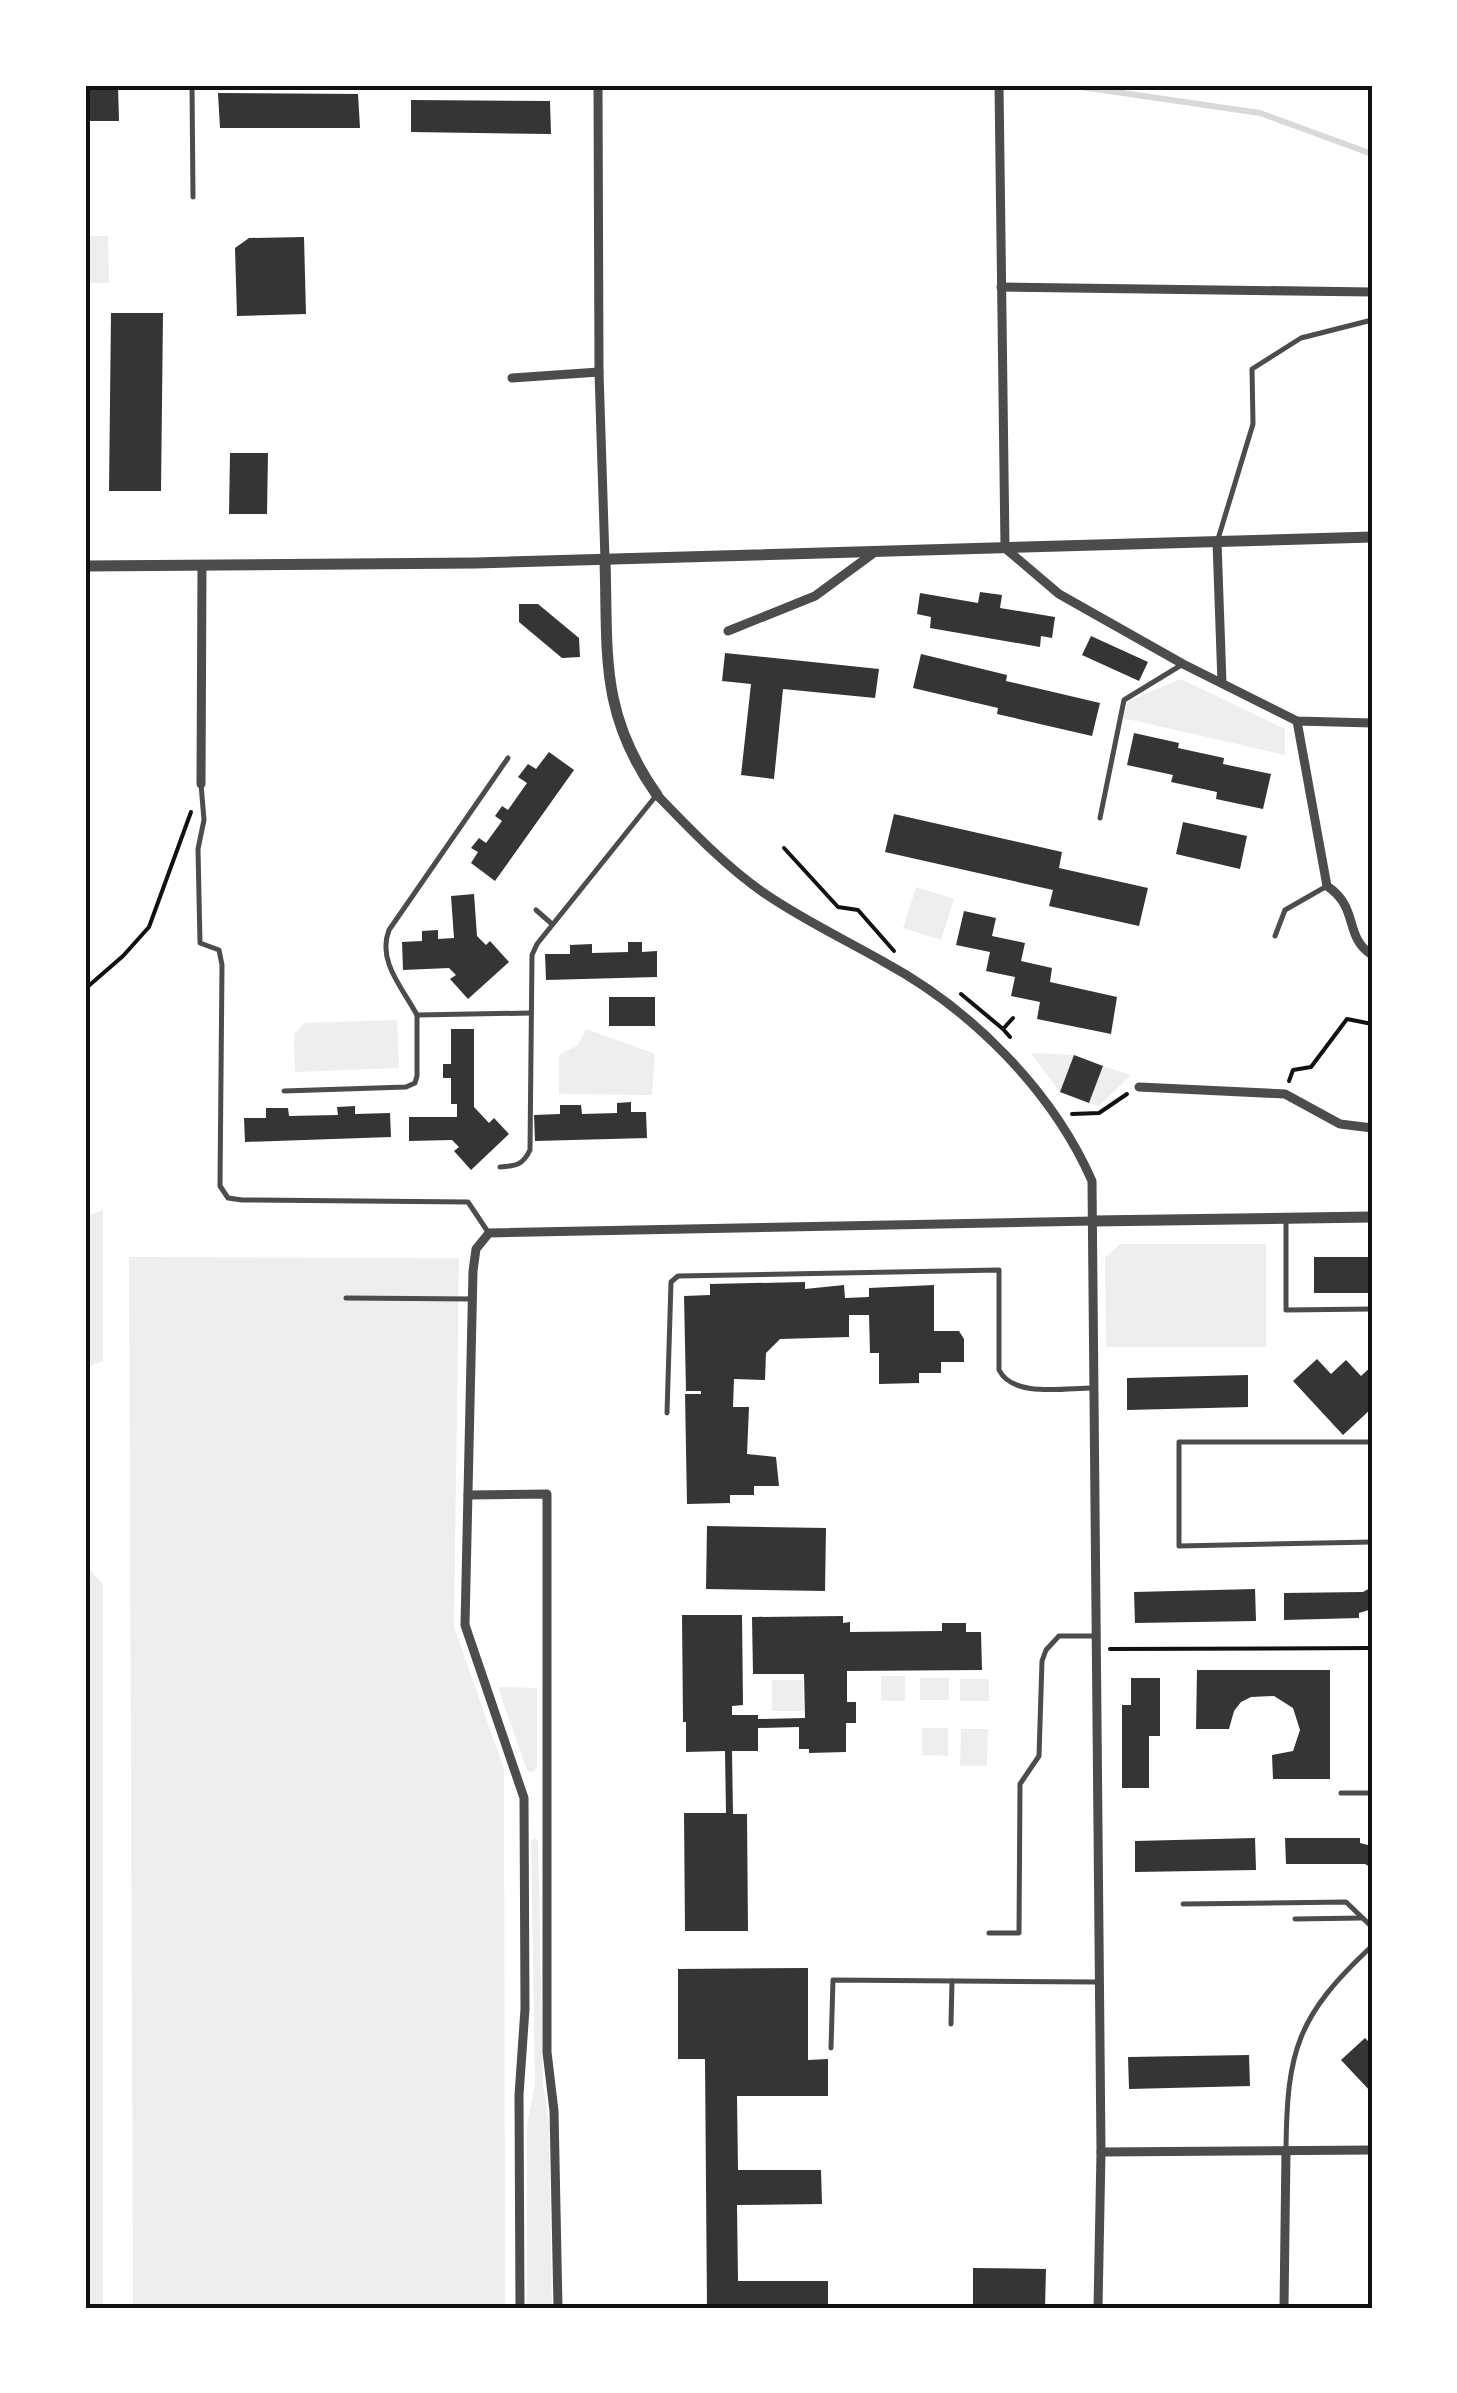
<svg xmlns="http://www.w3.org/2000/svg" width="1457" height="2393" viewBox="0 0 1457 2393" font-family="Karla,sans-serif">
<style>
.green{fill:#eee}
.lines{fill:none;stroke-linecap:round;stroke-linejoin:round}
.stream{stroke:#d9d9d9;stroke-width:6}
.building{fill:#353535}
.path{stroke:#111;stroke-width:4}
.service{stroke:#4c4c4c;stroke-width:5}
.minor{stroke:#4c4c4c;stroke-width:9}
.tertiary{stroke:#4c4c4c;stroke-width:11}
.neatline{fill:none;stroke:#111;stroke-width:4}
</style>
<rect width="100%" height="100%" fill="#fff"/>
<!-- green -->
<g class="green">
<path d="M85 236H108L109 283H85Z"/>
<path d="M1181 679 1285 729V755L1123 718 1128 701Z"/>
<path d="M916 887 954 899 941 940 903 928Z"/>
<path d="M397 1020 399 1068 295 1072 294 1034 305 1023Z"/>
<path d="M586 1029 655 1054 652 1095 559 1094V1055L578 1045Z"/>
<path d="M1031 1053 1074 1055 1060 1092Z"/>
<path d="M1103 1066 1131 1075 1099 1106 1089 1103Z"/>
<path d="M103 1210V1361L85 1368V1217Z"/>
<path d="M1120 1244H1266V1347H1106L1105 1258Z"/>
<path d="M129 1257 459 1258 454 1627 504 1769 505 2308H133Z"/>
<path d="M85 1565 103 1584V2308H85Z"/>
<rect x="881" y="1676" width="24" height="25"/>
<rect x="920" y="1678" width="29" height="22"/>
<rect x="960" y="1679" width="29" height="22"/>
<path d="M772 1680H803L804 1711H772Z"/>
<path d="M498 1687 537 1688V1766L534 1772 528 1771 525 1765Z"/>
<path d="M922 1728H948V1756L922 1755Z"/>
<path d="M961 1729H988L987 1766H960Z"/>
<path d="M535 1838 538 1841 543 2083 549 2124 552 2308H527V2127L535 2083 531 1841Z"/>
</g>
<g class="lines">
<!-- stream -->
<path class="stream" d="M1068 85 1260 113 1372 154"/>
</g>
<!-- building -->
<g class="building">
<path d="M85 86H118L119 121H85Z"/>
<path d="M218 93 358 94 360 128H220Z"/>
<path d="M411 100 550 101 551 134 411 132Z"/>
<path d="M304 237 306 314 237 316 235 248 249 238Z"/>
<path d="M111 313H163L161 491H109Z"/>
<path d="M230 453H268L267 514H229Z"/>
<path d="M980 592 1002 595 1000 608 1055 617 1052 638 1041 636 1040 647 930 628 931 617 917 614 920 593 978 603Z"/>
<path d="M519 604H538L579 638 580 657 562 658 519 622Z"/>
<path d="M1091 636 1148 662 1139 681 1082 655Z"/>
<path d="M725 653 879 669 875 698 783 689 774 779 741 775 751 684 722 681Z"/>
<path d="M921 654 1007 675 1006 681 1100 703 1092 736 997 714 998 708 913 688Z"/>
<path d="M1134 733 1179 743 1178 748 1224 758 1223 764 1271 774 1263 809 1216 799 1217 792 1171 782 1173 775 1127 765Z"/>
<path d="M549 752 574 770 495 881 471 863 478 852 471 848 479 838 486 843 502 821 495 816 502 806 508 810 527 783 518 777 528 764 536 769Z"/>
<path d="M894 814 1062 852 1059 868 1148 888 1139 926 1049 906 1053 890 885 852Z"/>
<path d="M1183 822 1247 836 1240 869 1176 854Z"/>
<path d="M474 894 477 936 486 945 490 941 509 962 468 999 450 979 456 975 449 968 403 970 402 942 422 941V931L438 930V939L454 938 451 896Z"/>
<path d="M964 911 996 918 992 936 1025 943 1021 961 1052 968 1050 982 1117 997 1111 1034 1037 1019 1040 1002 1011 996 1015 977 986 971 990 952 956 945Z"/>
<path d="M628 942H642V952L657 951V977L546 980 545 954H570V945L592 944V953L628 952Z"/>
<rect x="609" y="997" width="46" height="29"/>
<path d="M451 1029H474V1107L489 1123 494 1118 509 1134 471 1170 454 1151 459 1147 452 1140 409 1141V1117H457V1104H451V1078H443V1064H451Z"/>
<path d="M1074 1055 1103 1066 1089 1103 1060 1092Z"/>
<path d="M631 1102V1112H646L647 1138 535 1141 534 1115 560 1114V1105H581L582 1114 617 1113V1103Z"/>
<path d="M355 1106V1114L390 1113 391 1137 245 1142 244 1118H266V1108H288L289 1116 338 1115 337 1107Z"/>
<rect x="1314" y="1257" width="58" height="36"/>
<path d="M805 1282V1289L844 1285 845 1298 869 1297V1288L934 1285V1331H959L964 1339V1362H941V1373H919V1383L879 1384V1353H870L869 1315H849V1337L780 1339 766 1353 765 1380 734 1379 733 1407H749L747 1454 776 1457 779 1486H754V1495H730V1503L687 1504 685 1394H701V1391H686L684 1296 710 1295V1284Z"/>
<path d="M1317 1359 1331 1374 1346 1360 1361 1376 1372 1366V1408L1343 1435 1293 1381Z"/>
<path d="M1248 1375V1407L1127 1410V1378Z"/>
<path d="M707 1526 826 1528 825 1591 706 1589Z"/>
<path d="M1372 1587V1609L1359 1613V1618L1284 1620V1593L1363 1592Z"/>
<path d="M1255 1589 1256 1621 1135 1623 1134 1592Z"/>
<path d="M682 1615H742L743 1705 732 1706V1715H758V1719L805 1718 804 1674H753L752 1617 843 1616V1623L850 1622V1632L942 1631V1623H966V1632H981L982 1670 847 1671V1702H856V1723H846V1752L809 1753V1749H799V1727L758 1728V1751H732L733 1814H747L748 1931H685L684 1813H726L725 1751 686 1752V1722H683Z"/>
<path d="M1197 1670H1330V1779H1273L1272 1755 1293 1751 1300 1730 1293 1708 1274 1696 1251 1697 1241 1702 1234 1711 1229 1729H1196Z"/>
<path d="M1131 1678H1160V1736H1149V1788H1122V1705H1131Z"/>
<path d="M1255 1838 1256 1870 1135 1872V1841Z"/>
<path d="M1285 1838H1360V1843L1372 1846V1868L1365 1864H1286Z"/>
<path d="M808 1968V2060L828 2059V2096H737L738 2170H821L822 2204 737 2205 738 2281H828V2308H707L705 2059H678V1969Z"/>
<path d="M1365 2038 1372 2045V2093L1341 2060Z"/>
<path d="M1249 2055 1250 2086 1129 2089 1128 2057Z"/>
<path d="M973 2268 1046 2269 1045 2308H973Z"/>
</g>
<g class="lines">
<!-- path -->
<g class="path">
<path d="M784 848 838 907 858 910 894 951"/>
<path d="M85 989 123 956 149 927 191 812"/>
<path d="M961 994 1003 1029"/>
<path d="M1010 1037 1003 1029 1013 1018"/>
<path d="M1289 1081 1293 1070 1311 1067 1347 1019 1372 1024"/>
<path d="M1072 1114 1099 1113 1127 1094"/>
<path d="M1110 1649 1372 1648"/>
</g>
<!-- service -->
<g class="service">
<path d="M192 85 193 197"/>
<path d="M1218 539 1253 424 1252 369 1301 338 1372 320"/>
<path d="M201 784 204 820 198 849 200 943 219 950 222 965 220 1186 228 1198 242 1200 468 1202 488 1232"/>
<path d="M1100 818 1124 700 1183 664"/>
<path d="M536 910 552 924"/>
<path d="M1275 936 1285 910 1327 886"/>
<path d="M417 1015C402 987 377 961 389 930L508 758"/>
<path d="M284 1091 406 1087 415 1083 417 1076V1015L531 1013"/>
<path d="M500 1167C516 1166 523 1165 530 1150L532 955 537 944 655 797"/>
<path d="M1286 1219V1310L1372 1309"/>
<path d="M346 1298 473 1299"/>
<path d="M667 1413 671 1282 678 1276 999 1270V1370C1013 1398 1065 1388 1092 1388"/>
<path d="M1372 1442H1179V1546L1372 1542"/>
<path d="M1341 1793H1372"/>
<path d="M1183 1904 1346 1902 1372 1927"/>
<path d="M1295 1919 1362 1918"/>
<path d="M989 1933H1019L1020 1784 1039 1756 1042 1661 1046 1650 1059 1636H1095"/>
<path d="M951 2024 952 1981"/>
<path d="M831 2048 833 1980 1097 1982"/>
<path d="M1286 2150C1287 2050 1297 2016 1372 1946"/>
</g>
<!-- minor -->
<g class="minor">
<path d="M598 85 599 372 605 560"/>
<path d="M999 85 1005 548 1059 594 1183 664 1297 721 1372 723"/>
<path d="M1001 287 1372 292"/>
<path d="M512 378 599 372"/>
<path d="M1217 542 1222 683"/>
<path d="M728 631 815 596 875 552"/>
<path d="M1297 721 1327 886C1360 908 1343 936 1372 955"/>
<path d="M201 784 202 565"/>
<path d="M657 795C690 829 725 866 764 893 803 920 844 939 884 962 971 1009 1052 1090 1092 1181L1101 2152 1098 2308"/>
<path d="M1139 1087 1285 1094 1340 1124 1372 1128"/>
<path d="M468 1495 547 1494V2052L554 2111 558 2308"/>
<path d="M1101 2152 1372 2150"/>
<path d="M520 2308 519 2095 525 2009 524 1798 465 1625 473 1271 476 1249 489 1233 1093 1221"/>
<path d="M1284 2308 1286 2151"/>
</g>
<!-- tertiary -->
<g class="tertiary">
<path d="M605 560C608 654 599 713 657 795"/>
<path d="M85 566 476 563 1372 537"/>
<path d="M1093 1221 1372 1217"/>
</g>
</g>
<!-- border -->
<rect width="1457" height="2393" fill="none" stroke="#ffffff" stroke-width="175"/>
<rect x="88" y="88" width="1282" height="2218" class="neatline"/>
</svg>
